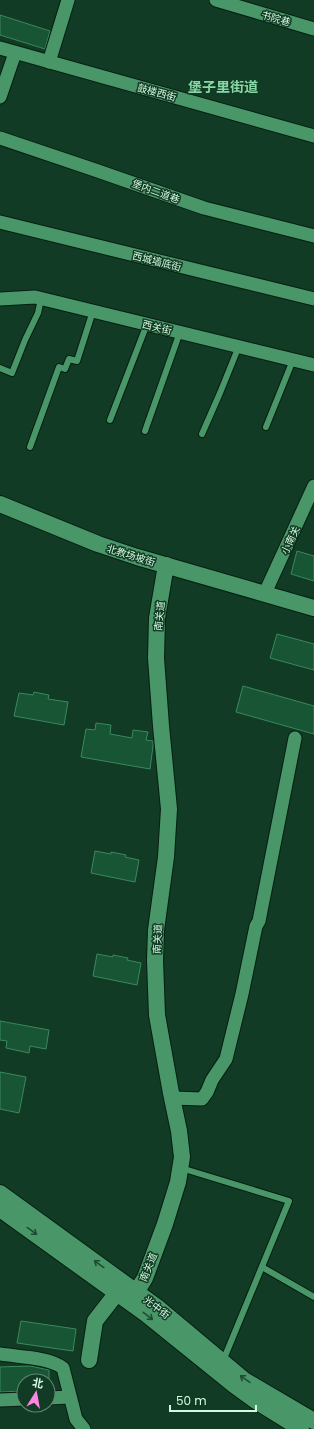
<svg xmlns="http://www.w3.org/2000/svg" width="314" height="1429" viewBox="0 0 314 1429" font-family="Poppins,'Noto Sans SC',sans-serif">
<style>
.building{fill:#175534;stroke:#3a895c}
.lines{fill:none;stroke-linecap:round;stroke-linejoin:round}
.service-casing{stroke:#061f11;stroke-width:8}
.minor-casing{stroke:#061f11;stroke-width:15}
.tertiary-casing{stroke:#061f11;stroke-width:18}
.service{stroke:#499769;stroke-width:6}
.minor{stroke:#499769;stroke-width:13}
.tertiary{stroke:#499769;stroke-width:16}
.oneway{stroke:#1c4d32}
.labels{text-anchor:middle;stroke-width:3;stroke-linejoin:round;paint-order:stroke}
.street-label{font-size:10px;fill:#d4fae0;stroke:#113b24}
.district-label{font-size:14px;font-weight:bold;fill:#88d7a6;stroke:#113b24}
</style>
<rect width="100%" height="100%" fill="#113b24"/>
<!-- building -->
<g class="building">
<path d="M0 15 50 31 45 49 0 35Z"/>
<path d="M297 551 314 556V581L291 574Z"/>
<path d="M277 634 314 644V670L270 658Z"/>
<path d="M243 686 314 706V734L236 712Z"/>
<path d="M34 692 49 695 48 699 68 702 64 725 14 716 19 693 33 695Z"/>
<path d="M96 723 111 725 110 734 132 738 133 730 148 732 146 740 153 741V746L150 769 81 757 86 729 95 730Z"/>
<path d="M95 851 111 854V852L126 855 125 857 139 860 135 882 91 873Z"/>
<path d="M97 954 113 957V955L128 958 127 960 141 963 137 985 93 976Z"/>
<path d="M0 1021 49 1030 46 1049 30 1046 29 1053 6 1048 7 1041 0 1040Z"/>
<path d="M0 1072 26 1077 19 1113 0 1109Z"/>
<path d="M21 1321 76 1329 73 1351 17 1343Z"/>
<path d="M30 1366 49 1370V1381H24V1391L0 1392V1367Z"/>
</g>
<g class="lines">
<defs>
<g id="service">
<path d="M0 368 12 373 25 340 38 313 41 299"/>
<path d="M110 420 147 324"/>
<path d="M266 427 293 360"/>
<path d="M145 431 180 332"/>
<path d="M202 434 220 393 239 346"/>
<path d="M30 447 59 367 65 369 69 359 77 361 93 311"/>
<path d="M181 1168 289 1201 223 1361"/>
<path d="M262 1267 314 1297"/>
</g>
<g id="minor">
<path d="M216 0 314 29"/>
<path d="M0 48 314 136"/>
<path d="M49 62 68 0"/>
<path d="M0 97 15 53"/>
<path d="M0 138 95 170 204 208 314 236"/>
<path d="M0 222 314 299"/>
<path d="M0 299 35 297 314 365"/>
<path d="M265 593 314 486"/>
<path d="M172 1098 202 1099 207 1092 212 1080 226 1059 242 994 256 926 259 921 295 738"/>
<path d="M0 1354C18 1357 49 1357 63 1368L76 1419 84 1429"/>
<path d="M48 1398 70 1397"/>
<path d="M0 1400 24 1399"/>
</g>
<g id="tertiary">
<path d="M0 504 98 544 137 557 314 608"/>
<path d="M0 1193 157 1307 244 1380 314 1421"/>
<path d="M0 1209 146 1314 234 1385 256 1401 301 1429"/>
<path d="M130 1302 145 1278 165 1224 178 1182 182 1157 179 1131 171 1093 157 1015 155 960 156 930 166 857 169 809 161 726 156 658 157 618 166 565"/>
<path d="M89 1360 95 1321 123 1285"/>
</g>
</defs>
<!-- service casing -->
<use href="#service" class="service-casing"/>
<!-- minor casing -->
<use href="#minor" class="minor-casing"/>
<!-- tertiary casing -->
<use href="#tertiary" class="tertiary-casing"/>
<!-- service -->
<use href="#service" class="service"/>
<!-- minor -->
<use href="#minor" class="minor"/>
<!-- tertiary -->
<use href="#tertiary" class="tertiary"/>
</g>
<!-- one-way arrows -->
<defs><path id="oneway-shaft" d="M-6 0H5M1.5-3L5.5 0L1.5 3" fill="none" stroke-width="1.6" stroke-linecap="round" stroke-linejoin="round"/></defs>
<g class="oneway">
<use href="#oneway-shaft" transform="translate(32 1231) rotate(36)"/>
<use href="#oneway-shaft" transform="translate(99 1264) rotate(-144)"/>
<use href="#oneway-shaft" transform="translate(148 1316) rotate(38)"/>
<use href="#oneway-shaft" transform="translate(245 1379) rotate(-145)"/>
</g>
<g class="labels">
<!-- street labels -->
<g class="street-label">
<text transform="translate(276 18) rotate(16)" y="4">书院巷</text>
<text transform="translate(157 92) rotate(15)" y="4">鼓楼西街</text>
<text transform="translate(156 191) rotate(20)" y="4">堡内二道巷</text>
<text transform="translate(157 261) rotate(14)" y="4">西城墙底街</text>
<text transform="translate(157 327) rotate(14)" y="4">西关街</text>
<text transform="translate(290 540) rotate(-65)" y="4">小南关</text>
<text transform="translate(131 555) rotate(17)" y="4">北教场坡街</text>
<text transform="translate(159 616) rotate(-84)" y="4">南关道</text>
<text transform="translate(157 939) rotate(-87)" y="4">南关道</text>
<text transform="translate(148 1267) rotate(-68)" y="4">南关道</text>
<text transform="translate(157 1307) rotate(38)" y="4">光中街</text>
</g>
<!-- district labels -->
<g class="district-label">
<text x="223" y="92">堡子里街道</text>
</g>
</g>
<!-- north arrow -->
<g transform="translate(36 1393) rotate(11)"><circle r="19" fill="#113b24" stroke="#5f876f"/>
<path d="M0-3L7 15L0 10L-7 15Z" fill="#fc86e3"/>
<text y="-6" font-size="11" font-weight="bold" text-anchor="middle" fill="#d4fae0">北</text>
</g>
<!-- scale -->
<path d="M170 1405v6h86v-6" fill="none" stroke="#d4fae0" stroke-width="2"/>
<text x="176" y="1405" font-size="12" fill="#d4fae0" stroke="#113b24" stroke-width="3" paint-order="stroke">50 m</text>
</svg>
